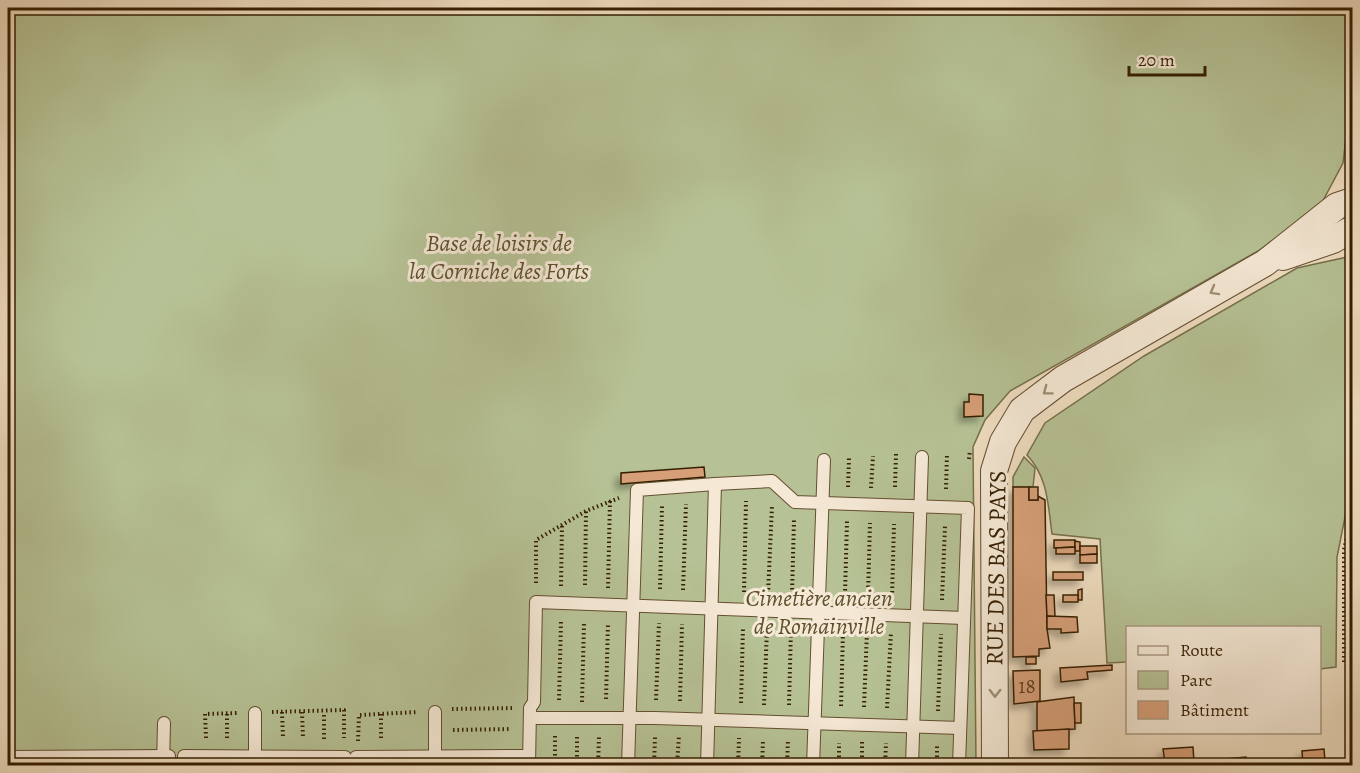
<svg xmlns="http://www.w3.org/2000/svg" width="1360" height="773" viewBox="0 0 1360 773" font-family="Alegreya,serif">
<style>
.green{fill:#b6c295;stroke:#76704b;stroke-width:1.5}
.building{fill:#d79f78;stroke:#361f01;stroke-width:1.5;filter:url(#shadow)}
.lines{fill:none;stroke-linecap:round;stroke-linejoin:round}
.lane-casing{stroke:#644e31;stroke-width:14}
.street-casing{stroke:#644e31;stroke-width:28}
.path{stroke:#361f01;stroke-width:4;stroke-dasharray:1.5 3;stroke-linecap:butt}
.lane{stroke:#f5e9d6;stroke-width:12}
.street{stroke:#f5e9d6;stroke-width:26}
.oneway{stroke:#9f8e76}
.labels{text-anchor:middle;stroke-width:6;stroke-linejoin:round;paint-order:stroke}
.number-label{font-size:21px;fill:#5e3f1f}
.park-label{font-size:24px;font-style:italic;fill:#5c502d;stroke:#f5e9d6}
.street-label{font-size:24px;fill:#361f01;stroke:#f5e9d6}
</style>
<defs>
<filter id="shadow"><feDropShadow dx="-5.5" dy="5.5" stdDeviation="3" flood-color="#0004"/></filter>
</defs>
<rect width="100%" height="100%" fill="#efddc0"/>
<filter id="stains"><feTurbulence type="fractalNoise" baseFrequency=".00333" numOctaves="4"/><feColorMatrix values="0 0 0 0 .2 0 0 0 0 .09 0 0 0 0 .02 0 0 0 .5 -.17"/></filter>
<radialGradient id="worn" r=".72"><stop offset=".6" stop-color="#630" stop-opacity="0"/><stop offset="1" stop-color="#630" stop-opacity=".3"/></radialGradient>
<!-- green -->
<g class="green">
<path d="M8 8H1352V86L1343 163 1318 210 1258 251 1010 391 985 420 973 447 976 765H8Z"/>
<path d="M1352 256V482L1337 557 1336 667 1320 669V628H1128L1127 662 1107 663 1100 539 1052 534C1048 505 1048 477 1027 455L1045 423 1144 356 1297 268Z"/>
<path d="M1024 457 1035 468 1033 487H1013V477Z"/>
</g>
<!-- building -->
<g class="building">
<path d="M969 394 983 395V416L964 417V402H969Z"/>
<path d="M704 467 705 477 621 484V473Z"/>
<path d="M1013 487H1029V500H1038V496L1045 500 1047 629 1050 648 1039 649V656L1013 657Z"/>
<rect x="1029" y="487" width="9" height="13"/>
<path d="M1054 540H1075V547L1054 548Z"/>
<path d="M1075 541 1080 542V551H1075Z"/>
<path d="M1080 546H1097V554L1080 555Z"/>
<path d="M1075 547V554H1056V548Z"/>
<path d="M1097 554V563H1080V555Z"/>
<rect x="1053" y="572" width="30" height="8"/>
<path d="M1082 589V600H1078V590Z"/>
<path d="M1046 595H1054L1055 617 1047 616Z"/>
<rect x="1063" y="595" width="15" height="7"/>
<path d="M1047 616 1077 617 1078 632 1061 633V629H1047Z"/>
<rect x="1026" y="657" width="10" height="7"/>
<path d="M1112 665V670L1087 672 1088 679 1061 682 1060 668Z"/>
<path d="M1040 670V701L1014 704 1013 671Z"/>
<path d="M1074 697 1075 729 1037 731V702Z"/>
<path d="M1074 703H1081V723H1075Z"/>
<path d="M1069 729V749L1034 750 1033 731Z"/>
<path d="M1193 747 1194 762H1165L1163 749Z"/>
<path d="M1324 749 1325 761 1303 764 1302 751Z"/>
<path d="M1246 757 1248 766H1216L1215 760Z"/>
<path d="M1215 760 1216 766H1178L1177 764Z"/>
<path d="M1165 762H1171V766H1050Z"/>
</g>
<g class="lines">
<defs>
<g id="lane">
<path d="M435 712V766"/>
<path d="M255 713V766"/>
<path d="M530 718H655L960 728"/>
<path d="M8 757 169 756"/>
<path d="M356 757 529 756"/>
<path d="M163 766 164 723"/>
<path d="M184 766V756L345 757"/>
<path d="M529 766 530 708 534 702 536 602 964 618"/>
<path d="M628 766 637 490 715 484"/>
<path d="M707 766 715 484 772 481 795 502 968 508 959 766"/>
<path d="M813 766 824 460"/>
<path d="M912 766 922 457"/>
</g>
<g id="street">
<path d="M1283 257 1333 240 1352 229"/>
<path d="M995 766 994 471 1003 442 1022 410 1063 379 1265 263 1337 206 1352 201"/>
</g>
</defs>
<!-- lane casing -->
<use href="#lane" class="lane-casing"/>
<!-- street casing -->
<use href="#street" class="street-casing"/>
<!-- path -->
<g class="path">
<path d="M969 459 970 450"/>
<path d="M848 487 849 458"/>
<path d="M895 487 896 454"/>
<path d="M871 488 873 456"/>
<path d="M946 489 947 453"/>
<path d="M536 583V540L586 511 619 498"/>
<path d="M585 585 586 511"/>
<path d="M561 586 562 524"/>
<path d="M608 588 610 499"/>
<path d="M660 589 662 506"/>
<path d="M683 590 686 504"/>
<path d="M744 592 746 501"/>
<path d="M768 594 772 506"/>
<path d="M792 594 794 520"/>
<path d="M845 595 847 521"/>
<path d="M868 596 870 523"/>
<path d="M892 597 894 524"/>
<path d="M942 600 945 526"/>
<path d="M1344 662V550L1352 513"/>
<path d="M606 699 608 623"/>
<path d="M559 700 561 621"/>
<path d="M656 700 659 623"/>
<path d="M680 701 682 624"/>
<path d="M582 702 584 622"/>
<path d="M741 703 743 627"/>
<path d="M764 705 767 629"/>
<path d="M789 705 791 628"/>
<path d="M841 706 843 632"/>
<path d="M864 707 867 631"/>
<path d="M887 708 891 632"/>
<path d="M452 709 514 708"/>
<path d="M938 711 941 634"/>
<path d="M272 712 344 710V738"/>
<path d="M282 712 283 738"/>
<path d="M302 712 303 738"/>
<path d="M227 714V740"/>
<path d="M381 714V740"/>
<path d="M453 730 511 729"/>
<path d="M555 736V766"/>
<path d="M577 737V766"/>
<path d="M206 738 205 714 237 713"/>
<path d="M324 739V713"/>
<path d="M358 741 359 715 418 712"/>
<path d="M598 766 599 737"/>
<path d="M654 766 655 737"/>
<path d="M677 766 679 735"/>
<path d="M738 766 739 738"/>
<path d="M762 766 763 740"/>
<path d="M787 766 788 739"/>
<path d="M839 766V743"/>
<path d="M862 766V742"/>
<path d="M885 766 886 743"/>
<path d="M937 766V745"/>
</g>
<!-- lane -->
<use href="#lane" class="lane"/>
<!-- street -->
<use href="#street" class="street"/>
</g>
<!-- one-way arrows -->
<defs><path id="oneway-chevron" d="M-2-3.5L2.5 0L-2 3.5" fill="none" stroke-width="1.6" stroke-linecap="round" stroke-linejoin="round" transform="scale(1.5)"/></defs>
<g class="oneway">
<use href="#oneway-chevron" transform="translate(1214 291) rotate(151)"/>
<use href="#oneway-chevron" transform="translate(1047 391) rotate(143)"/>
<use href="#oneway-chevron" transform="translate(995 693) rotate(90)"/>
</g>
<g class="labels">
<!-- number labels -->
<g class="number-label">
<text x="1027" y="693">18</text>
</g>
<!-- park labels -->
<g class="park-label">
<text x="499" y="251">Base de loisirs de<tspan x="499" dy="28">la Corniche des Forts</tspan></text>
<text x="819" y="606">Cimetière ancien<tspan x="819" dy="28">de Romainville</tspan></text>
</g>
<!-- street labels -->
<g class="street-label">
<text transform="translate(996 568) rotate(-89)" y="8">RUE DES BAS PAYS</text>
</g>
</g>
<!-- margin -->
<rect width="1360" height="773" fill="none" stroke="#efddc0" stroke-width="30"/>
<rect x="9" y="9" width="1342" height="755" fill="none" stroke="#361f01" stroke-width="3"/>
<rect x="15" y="15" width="1330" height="743" fill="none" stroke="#361f01" stroke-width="1.5"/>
<!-- legend -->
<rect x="1126" y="626" width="195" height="108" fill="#f5e9d6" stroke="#a99881" stroke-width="1.5"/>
<rect x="1138" y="646" width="30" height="9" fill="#f5e9d6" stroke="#a99881" stroke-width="1.5"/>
<text x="1180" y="656" font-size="18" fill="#361f01">Route</text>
<rect x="1138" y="671" width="30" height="18" fill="#b6c295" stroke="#a99881" stroke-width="1.5"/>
<text x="1180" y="686" font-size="18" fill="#361f01">Parc</text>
<rect x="1138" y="701" width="30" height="18" fill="#d79f78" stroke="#a99881" stroke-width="1.5"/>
<text x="1180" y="716" font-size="18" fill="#361f01">Bâtiment</text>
<!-- scale -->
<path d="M1129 66v9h76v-9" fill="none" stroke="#361f01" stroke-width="3"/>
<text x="1138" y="66" font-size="18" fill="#361f01" stroke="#f5e9d6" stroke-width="4.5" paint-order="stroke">20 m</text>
<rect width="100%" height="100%" filter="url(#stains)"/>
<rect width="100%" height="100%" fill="url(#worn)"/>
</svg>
